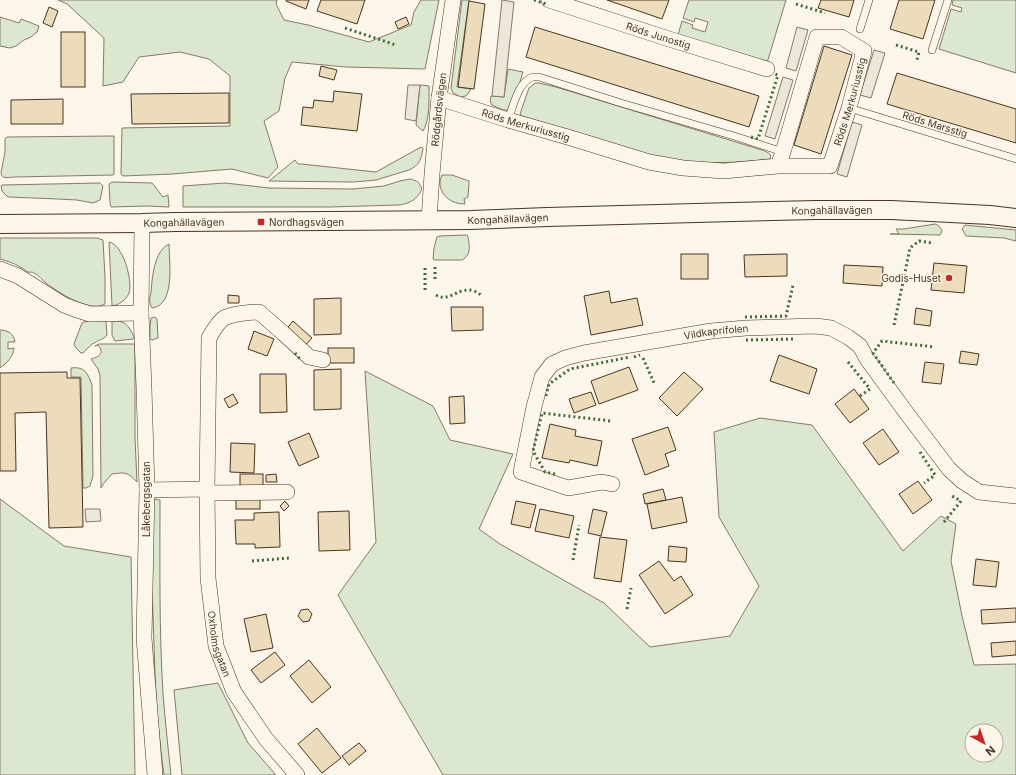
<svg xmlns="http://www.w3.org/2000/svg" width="1016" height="775" viewBox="0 0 1016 775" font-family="Inter,sans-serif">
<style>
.green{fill:#dce7d0;stroke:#887966;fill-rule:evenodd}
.parking{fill:#ede7d9;stroke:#887966}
.building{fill:#ecdcbc;stroke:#4a3520}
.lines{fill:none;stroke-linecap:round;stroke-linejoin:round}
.service-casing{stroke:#4a3520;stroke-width:8}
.minor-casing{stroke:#4a3520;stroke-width:16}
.tertiary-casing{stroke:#4a3520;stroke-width:20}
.service{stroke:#fbf6e9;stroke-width:7}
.minor{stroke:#fbf6e9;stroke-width:15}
.tertiary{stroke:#fbf6e9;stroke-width:18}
.hedge{stroke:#436837;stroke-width:3;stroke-dasharray:2 3;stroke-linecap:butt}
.poi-dot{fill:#c62828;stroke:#fbf6e9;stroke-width:1.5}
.labels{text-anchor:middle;stroke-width:3;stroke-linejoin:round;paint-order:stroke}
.street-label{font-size:10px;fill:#4a3520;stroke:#fbf6e9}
.poi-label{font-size:10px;fill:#4a3520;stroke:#fbf6e9;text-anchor:start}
</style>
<rect width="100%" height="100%" fill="#fbf6e9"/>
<!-- green -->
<g class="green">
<path d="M58 0H277L276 4 284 20 308 25 369 42 411 25 414 12 421 0H439L425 69 346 67 292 62 285 78 279 111 264 121 278 167 268 178 232 169 172 174 123 176 121 174 122 128 230 126V76L209 59 180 52 139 57 123 82 103 86 104 38 67 4Z"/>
<path d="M462 0H469L457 87 471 89 466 96 461 97 453 93 451 88Z"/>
<path d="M689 0H786L767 63 678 35 682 21 693 25 692 28 705 32 708 22 695 18 694 22 683 18Z"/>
<path d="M953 0H1016V73L939 49 951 9 961 12 962 8 952 5Z"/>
<path d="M0 17 19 23 21 19 39 26 37 32 31 37 24 40 16 46 10 48 0 46Z"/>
<path d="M508 69 523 72 513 105 508 110H503L492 105C490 103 490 98 491 96L504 97Z"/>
<path d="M535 83H539L556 87 762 150C766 152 773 153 770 159 735 163 699 165 664 158 648 155 633 150 617 145 585 136 553 126 522 116L520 114 529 88Z"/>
<path d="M420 85 429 86C429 99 430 120 423 131L416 125Z"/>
<path d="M114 136V174L113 175 15 177C9 177 2 180 1 173L5 152V139L7 137Z"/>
<path d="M421 147 423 149C421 159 420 165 409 170L376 180 366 181 353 182 269 181 295 160 298 164H301L376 172Z"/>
<path d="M442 175H452L469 181V183L468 197 464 199 465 204C452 204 442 197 440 185 440 181 440 179 442 175Z"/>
<path d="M410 179C418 181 419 182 422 189 418 199 409 204 399 205L329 207H183V186L225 183 269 188 353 189 384 186 400 181Z"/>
<path d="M112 182 152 183 163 197 168 195 169 207 147 206 111 207 110 203 109 184Z"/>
<path d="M100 183 103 186 100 200 93 203 77 200 58 199 8 197 2 191 1 186 2 185Z"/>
<path d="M935 224C939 225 940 227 942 231L940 235 890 234H899L896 229H904Z"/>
<path d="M965 225 1016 230V241L1004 238 966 236 962 229Z"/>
<path d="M467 235 468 236C469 245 472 255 462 260H434L433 259 434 248 437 237 440 236Z"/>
<path d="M0 238H97L103 240 105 277V304C89 313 58 292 46 283 42 280 39 275 34 273 31 271 32 273 28 272 26 271 23 268 20 267 14 263 7 261 0 259Z"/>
<path d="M109 242C123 244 133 281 129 293 126 300 119 305 112 306Z"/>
<path d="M169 244C169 261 176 305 152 308 151 306 150 304 150 302 149 299 150 296 151 293 152 278 154 251 169 244Z"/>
<path d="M155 317 157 319 158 338 152 340 150 339V327L151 318Z"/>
<path d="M99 320H105L106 322 107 335C103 340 100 339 96 342 91 344 87 349 83 353H81L76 348 74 344 82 323 83 322Z"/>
<path d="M112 321C124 319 130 327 134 337L133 339 115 341 112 335Z"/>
<path d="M0 330C8 330 14 334 15 342H8V349L14 348C13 357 7 363 0 368Z"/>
<path d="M99 344H135V438L137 482C127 472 126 472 112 474L104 483 101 488 100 375 98 369 91 359C99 357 105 353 98 345L95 346Z"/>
<path d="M71 368C85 366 88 374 92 385L93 476 90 486 86 488H83L81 377H71Z"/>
<path d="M365 371 433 406 450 440 513 454 479 529 500 544 604 603 650 647 730 636 759 586 719 517 714 432 760 418 812 425 903 551 941 516 956 524 951 561 962 616 974 665 1016 664V775H443L338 595 376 542ZM972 731H996V755H972Z"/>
<path d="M0 499 64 546 131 557 135 775H0Z"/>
<path d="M155 499 160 500C160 564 159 629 163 693 165 720 168 748 171 775H164L162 760 157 716 155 674 152 587 153 501Z"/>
<path d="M218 683 248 743 276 775H182L174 690Z"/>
</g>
<!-- parking -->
<g class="parking">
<path d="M502 0 514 2 504 97 492 96Z"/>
<path d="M797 27 808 30 796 71 786 68Z"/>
<path d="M874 50 885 53 871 98 860 95Z"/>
<path d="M783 77 793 80 775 139 765 136Z"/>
<path d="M408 85H420L416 121 405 119Z"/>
<path d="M852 122 862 125 847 177 837 174Z"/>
<path d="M85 509H100L101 521 86 522Z"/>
</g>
<!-- building -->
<g class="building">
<path d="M286 0H309L306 9 286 1Z"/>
<path d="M321 0H365L357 24 317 11Z"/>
<path d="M607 0H669L662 19Z"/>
<path d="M821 0H854L849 17 818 8Z"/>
<path d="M899 0H935L923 39 890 29Z"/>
<path d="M469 1 485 4 474 89 458 87Z"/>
<path d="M49 7 58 11 52 27 43 23Z"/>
<path d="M406 17 409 24 398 29 395 22Z"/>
<path d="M535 27 759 96 749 127 526 57Z"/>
<rect x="61" y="32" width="24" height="55"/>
<path d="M824 46 852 55 821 154 794 145Z"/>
<path d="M321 66 337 70 334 80 319 76Z"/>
<path d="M897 73 1016 109V143L887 104Z"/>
<path d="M334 91 362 94 357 131 301 125 303 107 313 108 314 100 333 102Z"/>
<path d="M229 93V123L132 124 131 94Z"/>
<path d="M63 99V124H11V100Z"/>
<rect x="681" y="254" width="27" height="25"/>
<path d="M787 254V276L745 277 744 255Z"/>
<path d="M934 263 967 266 964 293 931 290Z"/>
<path d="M844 265 883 267 882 286 843 283Z"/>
<path d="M609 291 611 303 637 298 643 325 591 335 584 296Z"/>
<path d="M228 295 239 296V303H228Z"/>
<path d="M341 298V334L314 335V299Z"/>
<path d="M451 307H483V330L452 331Z"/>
<path d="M916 308 932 311 930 326 914 324Z"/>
<path d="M293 321 312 338 304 347 285 331Z"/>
<path d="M254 331 274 339 267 356 248 349Z"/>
<rect x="328" y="348" width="26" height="15"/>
<path d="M961 351 979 354 977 365 959 363Z"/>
<path d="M779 355 817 369 809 394 770 381Z"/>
<path d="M925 362 944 364 941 384 922 382Z"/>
<path d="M629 367 638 390 599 404 591 381Z"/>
<path d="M341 369V409L314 410V370Z"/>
<path d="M67 372V378H80L83 527 49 528 46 412 15 413 16 471H0V373Z"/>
<path d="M684 372 703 389 677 416 659 398Z"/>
<path d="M260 374H286L287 412 260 413Z"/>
<path d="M854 389 869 409 850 423 835 404Z"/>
<path d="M591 392 596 405 574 413 569 399Z"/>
<path d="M233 394 238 403 229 408 224 399Z"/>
<path d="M464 396 465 423 450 424 449 397Z"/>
<path d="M550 424 576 430 575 436 602 441 597 466 570 460 569 463 542 458Z"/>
<path d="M668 427 676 450 665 454 669 466 645 475 632 439Z"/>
<path d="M883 429 899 452 879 465 863 443Z"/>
<path d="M309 433 319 457 299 466 288 442Z"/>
<path d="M231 443 255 444 254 473 230 472Z"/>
<rect x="240" y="474" width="23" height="12"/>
<path d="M276 474 277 482H266V475Z"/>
<path d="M918 481 932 500 913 514 899 494Z"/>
<path d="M663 489 666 500 645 504 643 494Z"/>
<path d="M682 497 687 522 652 529 647 504Z"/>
<rect x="236" y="498" width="24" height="11"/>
<path d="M285 501 289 506 284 511 280 506Z"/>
<path d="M516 501 536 505 530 528 511 524Z"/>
<path d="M540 509 574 516 569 538 535 531Z"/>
<path d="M593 509 607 512 601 536 588 533Z"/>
<path d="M349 511 350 550 319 551 318 512Z"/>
<path d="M279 512 280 547 255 548V544H236L235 520H254V513Z"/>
<path d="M600 537 627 540 621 582 594 578Z"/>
<path d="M669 546 687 548 686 562 668 561Z"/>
<path d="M976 559 999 562 996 587 973 585Z"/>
<path d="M659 561 674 581 681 576 693 595 665 614 639 575Z"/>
<path d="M1016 608V622L982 624 981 610Z"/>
<path d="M308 609 312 614 309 621 303 622 298 616 301 610Z"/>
<path d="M266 614 273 648 251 652 244 619Z"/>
<path d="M1016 641V655L992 657 991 643Z"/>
<path d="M275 652 285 665 261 683 251 670Z"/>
<path d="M309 660 331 687 312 703 290 676Z"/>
<path d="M317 728 341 758 322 773 298 744Z"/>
<path d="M359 743 366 751 349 765 342 756Z"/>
</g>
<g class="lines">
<defs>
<g id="service">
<path d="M860 29 869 0"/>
<path d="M932 50 948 0"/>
<path d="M849 108 1016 159"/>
<path d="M508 120C513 108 518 81 533 77 533 77 539 77 539 77L621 103 734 136 783 152"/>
</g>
<g id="minor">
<path id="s1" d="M549 0 669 39 767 69"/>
<path id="s2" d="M439 98 508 120 571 138 649 162 683 168 724 171 778 166H830L849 108 864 51 841 37H817L783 152 778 166"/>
<path id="s3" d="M429 220 432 174 439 98 453 0"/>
<path d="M142 223 141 313 144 388 147 490 144 638 155 775"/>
<path d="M0 269 18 276 64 305 77 310 90 314 141 313"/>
<path id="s4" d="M612 484 602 482 568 488 521 472 534 407 542 377 552 364 565 358 584 353 711 331 746 328 816 326 831 328 848 337 860 346 867 359 908 415 949 469 962 481 979 492 1016 496"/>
<path d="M207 489 209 338C213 331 217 323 224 318 232 314 250 312 259 312L283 333 309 357 323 360"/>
<path id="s5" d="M147 490 207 489 208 578 216 646 234 692 266 739 297 775"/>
<path d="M207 493 287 492"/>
</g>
<g id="tertiary">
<path id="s6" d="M0 224 142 223 175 222 471 220 547 217 733 212 816 210H891L931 212 990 215 1016 218"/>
</g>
</defs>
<!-- service casing -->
<use href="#service" class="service-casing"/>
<!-- minor casing -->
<use href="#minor" class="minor-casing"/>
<!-- tertiary casing -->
<use href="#tertiary" class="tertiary-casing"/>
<!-- service -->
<use href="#service" class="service"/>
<!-- minor -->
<use href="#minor" class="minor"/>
<!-- tertiary -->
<use href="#tertiary" class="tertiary"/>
<!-- hedge -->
<g class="hedge">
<path d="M534 0 546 4"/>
<path d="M796 4 825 13"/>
<path d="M345 28 396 45"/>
<path d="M896 45 919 52 917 60"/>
<path d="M751 137 758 139 778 75 775 74"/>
<path d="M435 267V282"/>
<path d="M425 268V292"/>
<path d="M436 295C450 303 458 286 474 291 477 292 480 294 482 296"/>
<path d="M745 317 786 316 793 285"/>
<path d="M894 325 910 248 919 241 933 243"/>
<path d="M746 340 795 339"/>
<path d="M295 353 300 359"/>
<path d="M634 357 640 355"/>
<path d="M643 358 655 385"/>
<path d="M848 362 870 389 860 396"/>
<path d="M894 383 873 353 882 341 935 347"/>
<path d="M546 396 549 384 570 369 630 357"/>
<path d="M920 452 935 475 924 483"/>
<path d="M555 474 545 472 533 451 542 413 611 421"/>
<path d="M944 522 961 501 952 496"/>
<path d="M573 560 579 525"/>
<path d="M252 561 289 558"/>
<path d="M627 609 631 588"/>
</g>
</g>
<!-- markers -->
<g class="poi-dot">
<rect x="257" y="218" width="8" height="8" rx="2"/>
<circle cx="949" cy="278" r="4"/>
</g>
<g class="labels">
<!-- street labels -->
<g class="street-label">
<text dy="4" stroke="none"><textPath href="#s1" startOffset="115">Röds Junostig</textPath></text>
<text dy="4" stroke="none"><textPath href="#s2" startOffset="469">Röds Merkuriusstig</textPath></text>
<text dy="4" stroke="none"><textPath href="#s3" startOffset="111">Rödgårdsvägen</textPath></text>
<text transform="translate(935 124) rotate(17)" y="4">Röds Marsstig</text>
<text dy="4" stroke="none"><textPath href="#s2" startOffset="91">Röds Merkuriusstig</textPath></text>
<text dy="4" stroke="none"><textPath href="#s6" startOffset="832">Kongahällavägen</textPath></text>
<text dy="4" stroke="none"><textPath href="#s6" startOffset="508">Kongahällavägen</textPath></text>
<text dy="4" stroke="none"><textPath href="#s6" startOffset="184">Kongahällavägen</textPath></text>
<text dy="4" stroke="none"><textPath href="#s4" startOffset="376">Vildkaprifolen</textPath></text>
<text transform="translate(146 499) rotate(-90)" y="4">Låkebergsgatan</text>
<text dy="4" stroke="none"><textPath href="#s5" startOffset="216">Oxholmsgatan</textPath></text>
</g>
<!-- poi labels -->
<g class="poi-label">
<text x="269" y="226">Nordhagsvägen</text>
<text x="941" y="282" text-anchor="end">Godis-Huset</text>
</g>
</g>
<!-- north arrow -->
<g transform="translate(984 743) rotate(140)"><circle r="19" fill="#fbf6e9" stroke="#b4a999"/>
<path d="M0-3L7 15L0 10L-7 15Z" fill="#c62828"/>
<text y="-6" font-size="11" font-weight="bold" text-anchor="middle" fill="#4a3520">N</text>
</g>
</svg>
